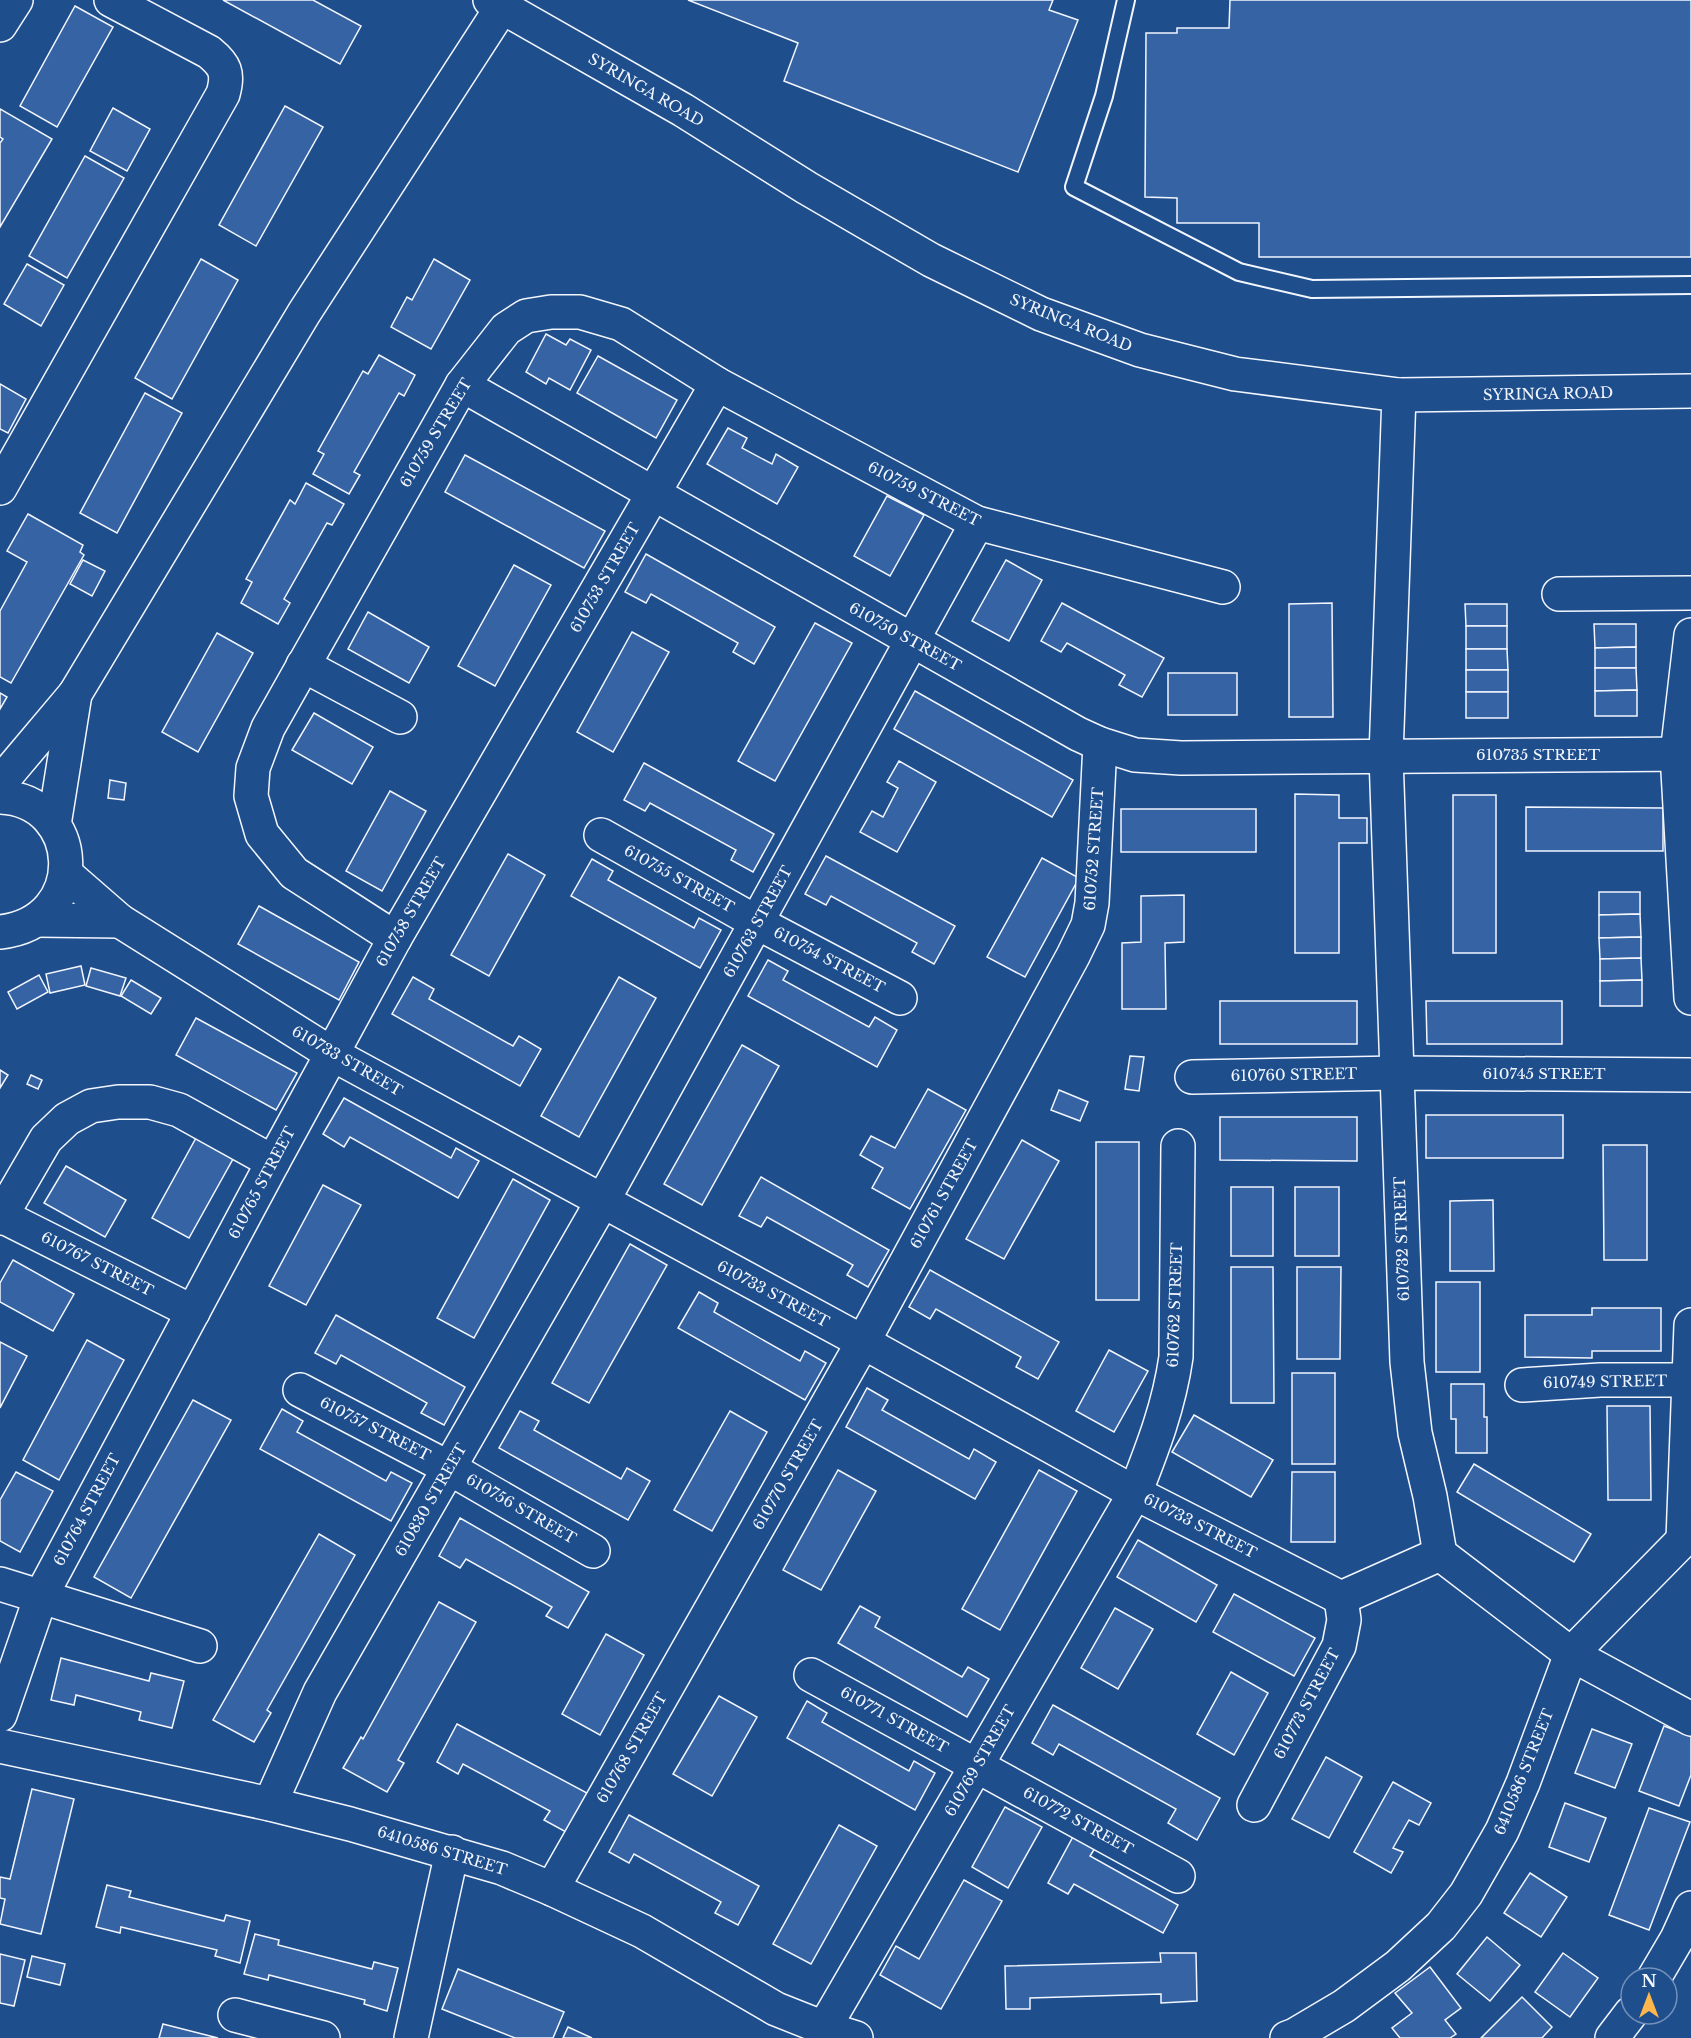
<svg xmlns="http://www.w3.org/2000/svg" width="1691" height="2038" viewBox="0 0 1691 2038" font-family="'Libre Baskerville',serif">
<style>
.building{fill:#3563a3;stroke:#f2f6ff;stroke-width:1.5}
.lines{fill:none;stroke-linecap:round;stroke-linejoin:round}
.lane-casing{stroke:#f2f6ff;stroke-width:20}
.street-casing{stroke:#f2f6ff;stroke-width:36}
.secondary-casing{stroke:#f2f6ff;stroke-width:36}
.lane{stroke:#1f4e8c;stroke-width:16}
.street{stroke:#1f4e8c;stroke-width:33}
.secondary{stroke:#1f4e8c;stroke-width:33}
.labels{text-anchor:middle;stroke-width:4.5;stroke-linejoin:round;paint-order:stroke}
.street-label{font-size:15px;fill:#f2f6ff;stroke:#1f4e8c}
</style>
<rect width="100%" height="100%" fill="#1f4e8c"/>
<!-- building -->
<g class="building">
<path d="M223 0H313L361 26 340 64Z"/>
<path d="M688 0H1053L1049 10 1078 20 1018 172 784 81 798 43Z"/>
<path d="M1230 0H1691V257H1259V223H1177V198L1145 197 1146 33H1177V28H1229Z"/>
<path d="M75 6 113 27 57 127 20 106Z"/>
<path d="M285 106 323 127 256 246 219 225Z"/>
<path d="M113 108 150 129 127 171 90 151Z"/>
<path d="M0 109 52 139 0 227V143L3 139 0 137Z"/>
<path d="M85 156 124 178 67 278 29 256Z"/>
<path d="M201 259 238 280 172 399 135 378Z"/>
<path d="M434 259 470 280 431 349 391 327 407 297 412 300Z"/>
<path d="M27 264 64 285 41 326 4 304Z"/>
<path d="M546 334 566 345 570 339 591 350 570 390 549 378 546 384 526 372Z"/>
<path d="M379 355 415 375 404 396 399 393 354 472 360 475 349 494 313 474 324 454 318 451 363 371 368 374Z"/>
<path d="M598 356 677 400 656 438 577 393Z"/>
<path d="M0 384 26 399 8 433 0 429Z"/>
<path d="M145 393 182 413 117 533 80 513Z"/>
<path d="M728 428 747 438 742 448 772 464 776 454 798 467 777 504 707 464Z"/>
<path d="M465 455 605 531 584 568 445 492Z"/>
<path d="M306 483 344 504 332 525 327 523 284 599 290 603 278 624 241 603 252 582 246 579 290 500 295 504Z"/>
<path d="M887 496 924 515 890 576 854 556Z"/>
<path d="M28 514 83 545 80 552 84 555 11 683 0 677V611L27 562 7 551Z"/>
<path d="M646 554 775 627 754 664 733 652 738 643 651 594 646 603 625 592Z"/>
<path d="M83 560 105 571 92 596 70 584Z"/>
<path d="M1006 560 1042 580 1009 641 972 621Z"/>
<path d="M514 565 551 585 495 686 458 666Z"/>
<path d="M1062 603 1164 658 1142 697 1119 685 1125 675 1067 643 1061 652 1041 641Z"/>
<path d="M1332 603 1333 717H1289V604Z"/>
<path d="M1465 604H1507V626H1466Z"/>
<path d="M368 612 429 647 409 683 348 649Z"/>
<path d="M815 623 852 643 775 781 738 761Z"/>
<path d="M1594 624H1636V647L1595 648Z"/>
<rect x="1466" y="626" width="41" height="23"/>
<path d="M632 632 669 652 613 752 577 732Z"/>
<path d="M217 633 253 653 198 752 162 732Z"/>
<path d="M1636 647V668H1595V648Z"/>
<path d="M1466 649H1507L1508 670H1466Z"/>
<path d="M1595 668H1636L1637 690 1595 691Z"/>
<rect x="1466" y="670" width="42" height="22"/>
<rect x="1168" y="673" width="69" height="42"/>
<path d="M1637 690V716H1595V691Z"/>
<path d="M915 691 1073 780 1052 817 894 729Z"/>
<rect x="1466" y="692" width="42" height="26"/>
<path d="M0 693 7 697 0 709Z"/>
<path d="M314 713 373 747 352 784 292 750Z"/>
<path d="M899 761 936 782 897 852 860 832 872 811 883 817 898 788 887 782Z"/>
<path d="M644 763 774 834 753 872 731 860 736 850 650 803 645 811 624 800Z"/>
<path d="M110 780 126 783 124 800 108 798Z"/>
<path d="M390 791 426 811 382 891 346 871Z"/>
<path d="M1295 794 1339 795V818H1367V843H1339V953H1295Z"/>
<rect x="1453" y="795" width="43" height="158"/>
<path d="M1526 807 1663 808V851H1526Z"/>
<rect x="1121" y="809" width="135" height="43"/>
<path d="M508 854 545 875 489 976 451 955Z"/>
<path d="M826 856 955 926 934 964 912 952 917 943 831 896 826 905 805 894Z"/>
<path d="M1042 858 1079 878 1025 977 987 957Z"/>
<path d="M592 859 613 871 608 880 694 928 699 918 721 930 700 968 571 896Z"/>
<path d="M1599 892H1640V914L1599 915Z"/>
<path d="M1184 895V942L1165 943 1166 1009H1122V943L1141 942V896Z"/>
<path d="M259 906 359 962 339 1000 238 944Z"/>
<path d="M1640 914 1641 937 1599 938V915Z"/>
<path d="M1641 937V958L1600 959 1599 938Z"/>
<path d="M1641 958 1642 980 1600 981V959Z"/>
<path d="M768 960 788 971 783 980 869 1027 875 1017 897 1030 877 1067 748 996Z"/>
<path d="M81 966 85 985 50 993 46 974Z"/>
<path d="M91 968 126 978 120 996 86 986Z"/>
<path d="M39 975 48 992 17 1009 8 992Z"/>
<path d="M413 977 434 989 429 999 513 1046 519 1036 541 1049 520 1086 392 1014Z"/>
<path d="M619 977 656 998 579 1137 541 1116Z"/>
<path d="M131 980 161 998 151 1014 121 996Z"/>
<path d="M1642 980V1006H1600V981Z"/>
<rect x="1220" y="1001" width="137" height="43"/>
<path d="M1426 1001H1562V1044H1427Z"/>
<path d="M196 1018 297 1073 276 1110 176 1055Z"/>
<path d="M742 1045 779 1066 702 1205 664 1184Z"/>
<path d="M1130 1056 1144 1057 1139 1091 1125 1089Z"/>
<path d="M0 1070 8 1075 0 1088Z"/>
<path d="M31 1075 42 1080 38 1089 27 1084Z"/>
<path d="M928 1089 966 1110 910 1209 872 1188 883 1168 860 1155 871 1136 895 1148Z"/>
<path d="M1059 1090 1088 1102 1080 1121 1051 1110Z"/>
<path d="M344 1098 451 1158 456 1148 479 1161 458 1198 350 1137 344 1147 323 1134Z"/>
<rect x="1426" y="1115" width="137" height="43"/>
<path d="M1220 1117H1357V1161L1220 1160Z"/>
<path d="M196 1138 233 1159 189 1238 152 1218Z"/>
<path d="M1022 1140 1059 1161 1004 1259 966 1239Z"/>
<rect x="1096" y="1142" width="43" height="158"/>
<path d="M1603 1145H1647V1260H1604Z"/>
<path d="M66 1166 126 1200 105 1237 44 1203Z"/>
<path d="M761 1177 889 1250 868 1287 847 1275 853 1265 767 1217 761 1227 739 1216Z"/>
<path d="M513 1179 550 1200 474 1338 437 1318Z"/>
<path d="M323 1185 361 1205 306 1305 269 1286Z"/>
<rect x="1231" y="1187" width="42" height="69"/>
<rect x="1295" y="1187" width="44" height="69"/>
<path d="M1493 1200 1494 1271H1450V1201Z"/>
<path d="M630 1244 667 1265 589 1403 552 1383Z"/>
<path d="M13 1260 74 1294 53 1331 0 1302V1283Z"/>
<path d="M1231 1267H1273L1274 1403H1231Z"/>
<path d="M1297 1267H1341L1340 1359H1297Z"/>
<path d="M930 1270 1059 1342 1038 1379 1016 1367 1021 1357 936 1309 930 1319 909 1307Z"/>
<rect x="1436" y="1282" width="44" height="90"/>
<path d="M699 1292 718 1303 714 1312 800 1361 805 1351 826 1363 805 1400 678 1328Z"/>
<path d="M1592 1308H1661V1351H1592V1358L1525 1357V1315H1592Z"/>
<path d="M336 1315 465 1387 444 1425 421 1413 427 1403 341 1355 336 1364 315 1353Z"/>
<path d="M87 1340 124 1360 59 1480 23 1460Z"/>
<path d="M0 1342 27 1356 0 1408Z"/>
<path d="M1109 1350 1148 1371 1114 1432 1076 1411Z"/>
<rect x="1292" y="1373" width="43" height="91"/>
<path d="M1451 1384H1484V1417H1487V1453H1456V1419H1451Z"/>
<path d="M867 1388 888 1400 882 1410 969 1459 974 1449 996 1462 975 1499 846 1427Z"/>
<path d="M193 1400 231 1420 131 1598 94 1577Z"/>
<path d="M1607 1406H1650L1651 1500H1608Z"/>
<path d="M282 1409 303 1421 297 1432 386 1481 391 1472 412 1483 391 1521 260 1449Z"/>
<path d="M520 1411 539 1421 534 1430 621 1479 627 1468 650 1481 628 1520 499 1448Z"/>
<path d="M730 1411 767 1432 712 1531 674 1510Z"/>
<path d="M1194 1415 1273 1460 1251 1497 1172 1452Z"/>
<path d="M1474 1464 1591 1534 1574 1562 1457 1492Z"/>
<path d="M838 1470 876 1491 821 1590 783 1570Z"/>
<path d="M1039 1470 1077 1491 1000 1630 962 1609Z"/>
<path d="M16 1472 53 1491 20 1552 0 1541V1500Z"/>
<path d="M1292 1472H1335V1542H1291Z"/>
<path d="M460 1518 589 1592 568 1628 546 1616 552 1607 466 1559 460 1568 439 1556Z"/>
<path d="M319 1534 355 1555 267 1710 271 1713 254 1742 213 1720Z"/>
<path d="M1138 1540 1217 1585 1196 1622 1117 1577Z"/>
<path d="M1234 1594 1315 1638 1294 1676 1213 1632Z"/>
<path d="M439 1602 476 1622 398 1760 404 1763 387 1792 343 1768 361 1737 363 1739Z"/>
<path d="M860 1606 880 1617 875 1627 962 1677 968 1667 989 1679 967 1717 838 1643Z"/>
<path d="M1115 1608 1153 1629 1118 1689 1081 1668Z"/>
<path d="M606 1634 644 1655 600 1735 562 1714Z"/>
<path d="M61 1658 149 1681 151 1673 184 1681 172 1728 139 1720 141 1712 76 1695 74 1705 51 1700Z"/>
<path d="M1231 1672 1268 1693 1234 1755 1197 1734Z"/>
<path d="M719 1696 757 1717 712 1796 673 1774Z"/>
<path d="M807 1701 827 1713 822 1722 909 1771 914 1761 935 1773 915 1810 787 1738Z"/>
<path d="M1053 1705 1220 1798 1197 1840 1168 1823 1176 1809 1059 1744 1053 1755 1032 1743Z"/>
<path d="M457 1724 587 1793 566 1832 544 1820 550 1811 463 1764 458 1774 437 1762Z"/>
<path d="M1664 1726 1691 1736V1775L1679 1806 1639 1791Z"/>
<path d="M1592 1729 1632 1744 1615 1788 1575 1773Z"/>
<path d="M1326 1757 1362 1777 1329 1838 1292 1819Z"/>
<path d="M1393 1782 1431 1803 1419 1825 1409 1820 1393 1848 1403 1852 1391 1873 1354 1852Z"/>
<path d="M32 1789 74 1799 41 1934 0 1924 5 1899 0 1898V1877L10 1879Z"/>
<path d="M1565 1803 1606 1818 1589 1862 1549 1847Z"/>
<path d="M1005 1807 1042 1827 1008 1888 972 1867Z"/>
<path d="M1649 1808 1690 1822 1649 1930 1609 1915Z"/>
<path d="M629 1815 759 1886 738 1925 715 1913 721 1902 634 1854 629 1863 609 1852Z"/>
<path d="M839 1825 877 1846 811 1964 773 1944Z"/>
<path d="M1075 1833 1097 1845 1090 1856 1178 1905 1163 1933 1074 1884 1068 1894 1048 1883Z"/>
<path d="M1530 1873 1567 1897 1541 1937 1504 1913Z"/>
<path d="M964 1880 1002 1901 941 2009 880 1975 896 1946 919 1959Z"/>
<path d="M107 1885 131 1891 129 1897 224 1921 226 1915 250 1921 240 1963 215 1956 217 1950 121 1927 120 1933 96 1927Z"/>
<path d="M255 1934 279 1940 278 1945 372 1969 374 1962 398 1968 387 2011 364 2004 365 2000 269 1975 268 1980 244 1974Z"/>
<path d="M1487 1937 1520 1965 1490 2001 1457 1974Z"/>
<path d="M1160 1953H1196L1197 2001 1161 2003V1994L1030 1998V2009H1006L1005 1966 1161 1962Z"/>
<path d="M1563 1953 1598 1978 1570 2017 1535 1992Z"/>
<path d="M0 1954 25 1960 14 2006 0 2003Z"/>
<path d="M32 1956 65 1964 60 1985 27 1977Z"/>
<path d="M1430 1967 1461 2008 1445 2020 1456 2034 1450 2038H1400L1392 2028 1412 2013 1395 1993Z"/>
<path d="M458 1969 564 2012 553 2038H515L442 2009Z"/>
<path d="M1522 1997 1552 2027 1542 2038H1481Z"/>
<path d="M163 2024 218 2038H159Z"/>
<path d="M568 2027 592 2038H563Z"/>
</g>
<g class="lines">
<defs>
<path id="lane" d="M1126 0 1104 96 1074 187 1239 272 1312 289 1691 285"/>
<g id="street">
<path d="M0 25 16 0"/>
<path d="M462 385 1078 734 1100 744 1135 755 1181 758 1691 754"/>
<path d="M1399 395 1386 756 1397 1073 1407 1362 1415 1433 1430 1496 1440 1554 1571 1654 1691 1719"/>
<path d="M0 488 223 94C229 73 225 65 209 52L111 0"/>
<path d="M1559 594 1691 593"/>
<path d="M1691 635 1677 754 1691 998"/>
<path d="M303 665 400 717"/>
<path d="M0 783 75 694 304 313 502 7"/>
<path d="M0 797C84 800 91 922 0 932"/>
<path d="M54 825 75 694"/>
<path d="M601 835 758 923 900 998"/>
<path d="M66 874 120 921 332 1054 863 1342 1135 1493 1341 1598 1440 1554"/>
<path d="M37 920 120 921"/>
<path d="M395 938 294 873 262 834 251 796 253 768 268 728 462 385 506 329 526 316 551 312H580L621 324 717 384 977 523 1223 587"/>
<path d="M1192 1077 1397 1073 1691 1075"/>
<path d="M2 1216 193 1312"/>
<path d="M0 1218 46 1139 67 1119 91 1106 118 1102H150L179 1110 273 1162"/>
<path d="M1522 1385 1600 1380H1689"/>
<path d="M300 1390 449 1468 593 1551"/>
<path d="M1683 1540 1691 1325"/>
<path d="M0 1584 200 1646"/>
<path d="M811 1675 1178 1876"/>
<path d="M0 1715 41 1596 273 1162 395 938 717 384"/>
<path d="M0 1746 270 1804 350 1824 502 1868 552 1889 642 1931 776 2009 824 2028 856 2038"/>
<path d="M270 1804 320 1692 602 1202 977 523"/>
<path d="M1254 1805 1339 1646 1344 1620 1341 1598"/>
<path d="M552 1889 863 1342 1073 956 1088 925 1092 903 1100 744"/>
<path d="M1654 1978 1677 1939 1691 1908"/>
<path d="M235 2015 323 2038"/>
<path d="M824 2028 1135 1493C1153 1447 1169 1406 1176 1357L1178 1146"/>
<path d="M411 2038 452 1852"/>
<path d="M1287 2038 1295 2035 1344 2006 1398 1966 1441 1926 1466 1894 1502 1831 1523 1783 1571 1654 1683 1540 1691 1536"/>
<path d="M1612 2038 1631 2013"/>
</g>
<path id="secondary" d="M490 0 683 110 807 188 931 260 1041 314 1140 350 1235 374 1399 395 1691 391"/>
</defs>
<!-- lane casing -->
<use href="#lane" class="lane-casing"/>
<!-- street casing -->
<use href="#street" class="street-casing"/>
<!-- secondary casing -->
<use href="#secondary" class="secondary-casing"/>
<!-- lane -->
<use href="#lane" class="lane"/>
<!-- street -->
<use href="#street" class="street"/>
<!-- secondary -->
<use href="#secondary" class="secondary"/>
</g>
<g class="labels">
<!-- street labels -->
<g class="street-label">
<text transform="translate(646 90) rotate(30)" y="5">SYRINGA ROAD</text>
<text transform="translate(1071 323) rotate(22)" y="5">SYRINGA ROAD</text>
<text transform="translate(1548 394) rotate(-1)" y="5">SYRINGA ROAD</text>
<text transform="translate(436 433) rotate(-59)" y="5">610759 STREET</text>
<text transform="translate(924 494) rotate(27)" y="5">610759 STREET</text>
<text transform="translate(605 578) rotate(-60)" y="5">610753 STREET</text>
<text transform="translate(905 637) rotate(29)" y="5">610750 STREET</text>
<text x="1538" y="760">610735 STREET</text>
<text transform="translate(1094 849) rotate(-86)" y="5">610752 STREET</text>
<text transform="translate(679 879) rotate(29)" y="5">610755 STREET</text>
<text transform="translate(411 912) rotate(-60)" y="5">610758 STREET</text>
<text transform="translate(758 922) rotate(-61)" y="5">610763 STREET</text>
<text transform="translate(829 960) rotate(28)" y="5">610754 STREET</text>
<text transform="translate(347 1061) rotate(30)" y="5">610733 STREET</text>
<text x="1544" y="1079">610745 STREET</text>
<text transform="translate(1294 1075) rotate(-1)" y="5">610760 STREET</text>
<text transform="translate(262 1183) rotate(-62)" y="5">610765 STREET</text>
<text transform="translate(944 1194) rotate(-61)" y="5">610761 STREET</text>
<text transform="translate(1402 1239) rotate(-92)" y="5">610732 STREET</text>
<text transform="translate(97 1264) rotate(27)" y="5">610767 STREET</text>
<text transform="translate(773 1294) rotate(28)" y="5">610733 STREET</text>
<text transform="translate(1175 1305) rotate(-88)" y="5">610762 STREET</text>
<text transform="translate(1605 1382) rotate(-1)" y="5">610749 STREET</text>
<text transform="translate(375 1429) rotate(27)" y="5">610757 STREET</text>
<text transform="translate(788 1475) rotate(-60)" y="5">610770 STREET</text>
<text transform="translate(431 1500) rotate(-60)" y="5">610830 STREET</text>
<text transform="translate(521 1509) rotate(30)" y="5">610756 STREET</text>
<text transform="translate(87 1510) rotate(-62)" y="5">610764 STREET</text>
<text transform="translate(1200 1526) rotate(27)" y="5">610733 STREET</text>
<text transform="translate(1307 1704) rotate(-62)" y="5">610773 STREET</text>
<text transform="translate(894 1720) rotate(29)" y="5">610771 STREET</text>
<text transform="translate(632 1748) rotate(-60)" y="5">610768 STREET</text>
<text transform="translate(980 1761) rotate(-60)" y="5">610769 STREET</text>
<text transform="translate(1524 1772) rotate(-68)" y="5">6410586 STREET</text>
<text transform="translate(1078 1821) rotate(29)" y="5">610772 STREET</text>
<text transform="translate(442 1851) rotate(17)" y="5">6410586 STREET</text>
</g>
</g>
<!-- north arrow -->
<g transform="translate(1649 1996)"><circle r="28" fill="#1f4e8c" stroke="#7391ba" stroke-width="1.5"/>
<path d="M0-4.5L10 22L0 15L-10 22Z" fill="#ffb74d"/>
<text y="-9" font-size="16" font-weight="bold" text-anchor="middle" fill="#f2f6ff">N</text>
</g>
</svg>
